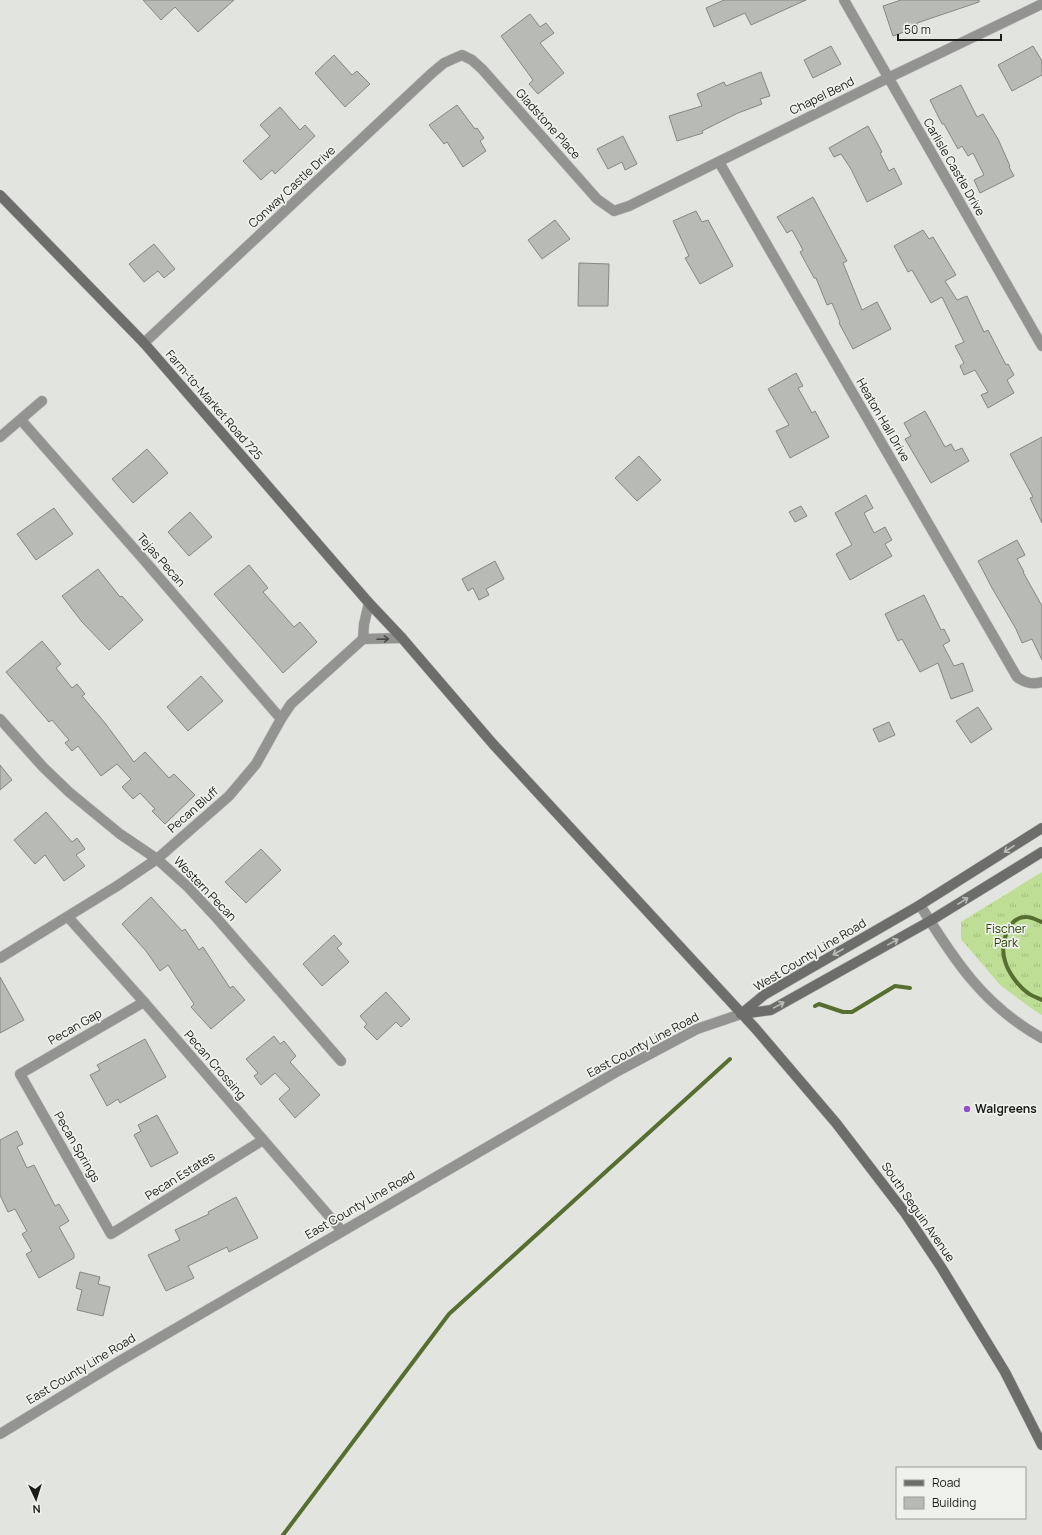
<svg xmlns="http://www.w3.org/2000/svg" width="1042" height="1535" viewBox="0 0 1042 1535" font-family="Manrope,sans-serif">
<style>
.grass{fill:url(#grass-tufts)}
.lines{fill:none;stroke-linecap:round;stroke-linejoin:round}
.stream{stroke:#566f30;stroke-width:4}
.building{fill:#b8bab5;stroke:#858782}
.street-casing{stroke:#bec0bc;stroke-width:11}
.secondary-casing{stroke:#bec0bc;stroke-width:11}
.street{stroke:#939492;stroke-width:10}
.secondary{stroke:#6d6e6b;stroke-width:10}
.oneway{stroke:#4c4d4b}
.oneway2{stroke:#babdb8}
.poi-dot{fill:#9350c5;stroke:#eef1ec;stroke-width:1.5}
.labels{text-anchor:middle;stroke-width:3.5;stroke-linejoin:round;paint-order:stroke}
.street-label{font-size:12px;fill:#1c1d1b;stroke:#eef1ec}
.park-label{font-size:12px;fill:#2b4200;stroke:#eef1ec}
.poi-label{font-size:12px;font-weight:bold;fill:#1c1d1b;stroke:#eef1ec;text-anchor:start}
</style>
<defs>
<pattern id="grass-tufts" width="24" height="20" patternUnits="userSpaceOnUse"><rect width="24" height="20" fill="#bdde94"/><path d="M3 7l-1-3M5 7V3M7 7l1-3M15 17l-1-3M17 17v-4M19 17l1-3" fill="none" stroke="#a2be7f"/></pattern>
</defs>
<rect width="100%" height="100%" fill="#e1e4df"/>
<!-- grass -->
<path class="grass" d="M1042 872V1015L1035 1011 1000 985 961 939V922Z"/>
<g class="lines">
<!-- stream -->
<g class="stream">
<path d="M1042 922C1038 921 1032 917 1027 917 1007 916 1000 945 1005 961 1008 972 1018 986 1028 993 1032 996 1038 998 1042 1000"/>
<path d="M815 1006 819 1004 843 1012H852L895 986 910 988"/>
<path d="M283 1535 449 1314 730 1059"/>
</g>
</g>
<!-- building -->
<g class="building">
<path d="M143 0H234L198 32 175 7 161 20Z"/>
<path d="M724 0H806L751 25 745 13 714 27 706 8Z"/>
<path d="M901 0H979V2L917 23 918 27 893 36 883 6Z"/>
<path d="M530 14 540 27 546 23 554 33 540 43 564 73 538 94 529 84 533 80 501 36Z"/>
<path d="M831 46 841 64 813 78 804 60Z"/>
<path d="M1033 46 1042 61V75L1012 91 998 65Z"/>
<path d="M334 55 352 75 357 71 370 84 345 107 315 73Z"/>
<path d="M761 72 770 96 760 99 762 104 738 113 702 131 703 133 677 141 669 116 702 106 697 94 724 82 726 86Z"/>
<path d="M961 85 977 117 983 114 998 139 1010 166 1009 167 1014 176 980 193 974 180 984 175 973 153 968 156 962 146 958 149 944 124H942L930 100Z"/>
<path d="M457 105 475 129 477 128 484 138 480 141 486 151 463 167 447 142 444 144 429 125Z"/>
<path d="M280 107 300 130 305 125 315 136 275 174 272 170 261 180 243 161 270 136 260 125Z"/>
<path d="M868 126 882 152 880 153 889 171 894 168 902 184 867 202 851 169 841 154 834 157 829 148Z"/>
<path d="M623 136 637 164 625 170 622 162 608 169 597 149Z"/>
<path d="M813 197 847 261 843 263 862 310 877 302 891 329 853 349 839 323 840 322 832 303 827 305 816 278H814L800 252 803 250 792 230 787 233 777 217Z"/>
<path d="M696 211 702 222 708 220 733 266 700 284 685 258 689 256 673 221Z"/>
<path d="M555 220 570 239 542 259 528 240Z"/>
<path d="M923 230 929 239 933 237 956 275 945 281 957 300 967 296 984 332 988 330 1006 365 1008 364 1014 375 1007 380 1014 393 988 408 981 395 988 392 975 370 964 375 960 366 964 363 955 346 964 342 942 297 931 303 912 270 908 272 894 246Z"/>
<path d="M154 244 175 269 164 278 158 271 144 282 129 264Z"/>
<path d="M579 263 609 264 608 306H578Z"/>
<path d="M796 373 803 386 798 388 812 413 815 411 829 437 790 458 776 431 789 425 768 389Z"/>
<path d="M925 411 945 447 951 444 955 451 962 448 969 461 931 483 905 439 911 436 904 423Z"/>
<path d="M1042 437V523L1030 498 1033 497 1010 454Z"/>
<path d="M147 449 168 473 133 503 112 479Z"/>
<path d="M639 456 661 480 637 501 615 478Z"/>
<path d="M866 495 873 508 864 513 874 533 885 527 892 540 885 544 892 556 850 580 836 554 852 545 835 513Z"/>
<path d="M801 506 807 516 795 522 789 512Z"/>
<path d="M54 508 73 534 36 560 17 534Z"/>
<path d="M190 512 212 537 189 556 168 532Z"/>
<path d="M1017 540 1025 555 1017 559 1024 572H1023L1042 606V660L1032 639 1022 643 1016 629 992 588 978 561Z"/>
<path d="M495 561 504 579 486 589 489 595 479 600 473 588 468 591 462 579Z"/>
<path d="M249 565 268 588 263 592 294 627 300 622 317 642 283 673 214 594Z"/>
<path d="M98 569 120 597 122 596 143 620 109 650 82 622 62 596Z"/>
<path d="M924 595 941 630 944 629 950 641 943 645 954 666 963 663 973 691 951 699 938 663 920 672 902 639 898 641 885 614Z"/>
<path d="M42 641 61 664 56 668 72 688 77 684 85 694 82 696 105 723 134 762 145 752 169 778 174 774 195 795 165 824 152 811 155 809 140 793 133 799 122 787 131 779 117 764 101 776 78 746 72 751 65 743 69 740 52 720 49 722 6 672Z"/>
<path d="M201 676 223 701 188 731 167 707Z"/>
<path d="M978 707 992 729 971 743 956 721Z"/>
<path d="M889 722 895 735 879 742 873 729Z"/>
<path d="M0 765 12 780 0 790Z"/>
<path d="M46 812 72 842 77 838 85 849 76 855 85 866 64 881 45 855 35 864 14 840Z"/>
<path d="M261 849 281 870 246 903 225 882Z"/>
<path d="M151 897 182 931 185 929 199 950 203 947 230 988 233 986 245 1000 211 1029 191 1007 194 1004 168 965 160 971 146 951 122 924Z"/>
<path d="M334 935 342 944 337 948 349 962 322 986 303 964Z"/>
<path d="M0 977 24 1020 0 1033Z"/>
<path d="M386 992 410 1019 401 1027 396 1022 377 1040 364 1027 367 1024 360 1016Z"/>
<path d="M274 1036 280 1044 284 1041 296 1056 290 1062 320 1095 295 1118 279 1099 290 1089 275 1073 261 1085 254 1076 258 1073 246 1059Z"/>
<path d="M145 1039 166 1077 120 1103 118 1099 107 1106 90 1075 100 1070 97 1065Z"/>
<path d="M157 1115 178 1153 151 1167 134 1135 141 1131 138 1125Z"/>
<path d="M17 1131 23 1144 17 1147 27 1168 34 1165 55 1206 59 1204 69 1221 59 1227 74 1254V1258L39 1278 26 1254 32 1251 22 1234 27 1231 15 1209 8 1212 0 1195V1140Z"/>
<path d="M236 1197 258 1238 229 1252 227 1247 188 1266 194 1278 166 1291 148 1255 180 1240 175 1230 209 1214 208 1212Z"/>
<path d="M80 1272 100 1277 98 1284 110 1287 103 1316 77 1310 82 1290 76 1288Z"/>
</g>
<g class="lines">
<defs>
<g id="street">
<path d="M844 0 1042 346"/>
<path d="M719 162 1017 677C1025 683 1032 685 1042 682"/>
<path d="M144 343 432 73 444 63 462 55 472 60 482 69 597 199 614 211 629 206 888 78 1042 4"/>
<path d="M21 420 144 560 281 719"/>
<path d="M0 437 42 401"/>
<path d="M363 639 364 624 369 603"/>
<path d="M0 719 43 767 69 792 120 834 157 859 188 887 214 915 341 1061"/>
<path d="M920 905C954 960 984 1006 1042 1038"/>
<path d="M68 917 144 1002 342 1231"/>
<path d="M0 958 117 886 157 859 229 796 256 764 281 719 291 704 363 639 402 638"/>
<path d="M144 1002 20 1074 111 1234 263 1140"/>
<path d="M0 1434 118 1362 618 1071 697 1029 741 1014"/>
</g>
<g id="secondary">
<path d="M0 195 144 343 369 603 402 638 493 744 755 1028 836 1123 905 1213 941 1267 1005 1372 1042 1445"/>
<path d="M741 1014 764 995 920 905 1042 828"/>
<path d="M741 1014 771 1010 930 921 1042 852"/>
</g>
</defs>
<!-- street casing -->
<use href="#street" class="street-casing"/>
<!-- secondary casing -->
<use href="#secondary" class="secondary-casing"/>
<!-- street -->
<use href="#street" class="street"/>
<!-- secondary -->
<use href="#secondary" class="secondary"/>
</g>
<!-- one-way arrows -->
<defs><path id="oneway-shaft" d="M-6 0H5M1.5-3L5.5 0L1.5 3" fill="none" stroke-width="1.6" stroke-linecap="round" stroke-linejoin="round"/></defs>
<use class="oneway" href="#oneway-shaft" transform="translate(383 639) rotate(-2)"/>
<g class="oneway2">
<use href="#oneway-shaft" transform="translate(1009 849) rotate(147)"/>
<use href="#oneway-shaft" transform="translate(963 901) rotate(-32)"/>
<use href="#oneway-shaft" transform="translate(893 942) rotate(-29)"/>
<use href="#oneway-shaft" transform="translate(838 952) rotate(150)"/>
<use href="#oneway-shaft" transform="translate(779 1005) rotate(-29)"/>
</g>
<!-- markers -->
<circle class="poi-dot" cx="967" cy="1109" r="4"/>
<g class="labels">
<!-- street labels -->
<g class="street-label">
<text transform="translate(822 96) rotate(-26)" y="4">Chapel Bend</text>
<text transform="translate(548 124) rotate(48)" y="4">Gladstone Place</text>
<text transform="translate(954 167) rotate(60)" y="4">Carlisle Castle Drive</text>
<text transform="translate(292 187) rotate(-43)" y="4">Conway Castle Drive</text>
<text transform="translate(214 405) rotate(49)" y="4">Farm-to-Market Road 725</text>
<text transform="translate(883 420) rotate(60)" y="4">Heaton Hall Drive</text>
<text transform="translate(161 560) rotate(49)" y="4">Tejas Pecan</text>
<text transform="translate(193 810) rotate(-41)" y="4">Pecan Bluff</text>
<text transform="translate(205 889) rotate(46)" y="4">Western Pecan</text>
<text transform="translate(810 955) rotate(-31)" y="4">West County Line Road</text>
<text transform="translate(75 1027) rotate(-30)" y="4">Pecan Gap</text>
<text transform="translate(643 1045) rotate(-28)" y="4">East County Line Road</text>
<text transform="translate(215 1065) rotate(49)" y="4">Pecan Crossing</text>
<text transform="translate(77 1147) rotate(60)" y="4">Pecan Springs</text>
<text transform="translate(180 1176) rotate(-32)" y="4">Pecan Estates</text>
<text transform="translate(360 1205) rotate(-30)" y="4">East County Line Road</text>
<text transform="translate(918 1212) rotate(55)" y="4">South Seguin Avenue</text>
<text transform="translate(81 1369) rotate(-31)" y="4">East County Line Road</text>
</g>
<!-- park labels -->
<g class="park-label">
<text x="1006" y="933">Fischer<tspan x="1006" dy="14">Park</tspan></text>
</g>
<!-- poi labels -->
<g class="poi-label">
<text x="975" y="1113">Walgreens</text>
</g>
</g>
<!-- legend -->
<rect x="896" y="1467" width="130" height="52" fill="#eef1ec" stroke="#9a9c98"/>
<rect x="904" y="1480" width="20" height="6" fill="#6d6e6b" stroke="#9a9c98"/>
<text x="932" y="1487" font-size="12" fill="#1c1d1b">Road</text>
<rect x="904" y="1497" width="20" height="12" fill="#b8bab5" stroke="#9a9c98"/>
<text x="932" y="1507" font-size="12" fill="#1c1d1b">Building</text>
<!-- north arrow -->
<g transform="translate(36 1499) rotate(176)" stroke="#eef1ec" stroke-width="3" paint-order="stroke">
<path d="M0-3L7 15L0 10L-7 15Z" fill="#1c1d1b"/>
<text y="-6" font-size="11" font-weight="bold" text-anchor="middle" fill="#1c1d1b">N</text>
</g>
<!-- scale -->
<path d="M898 34v6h103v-6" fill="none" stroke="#1c1d1b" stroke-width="2"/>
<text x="904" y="34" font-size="12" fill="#1c1d1b" stroke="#eef1ec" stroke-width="3" paint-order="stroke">50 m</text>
</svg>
